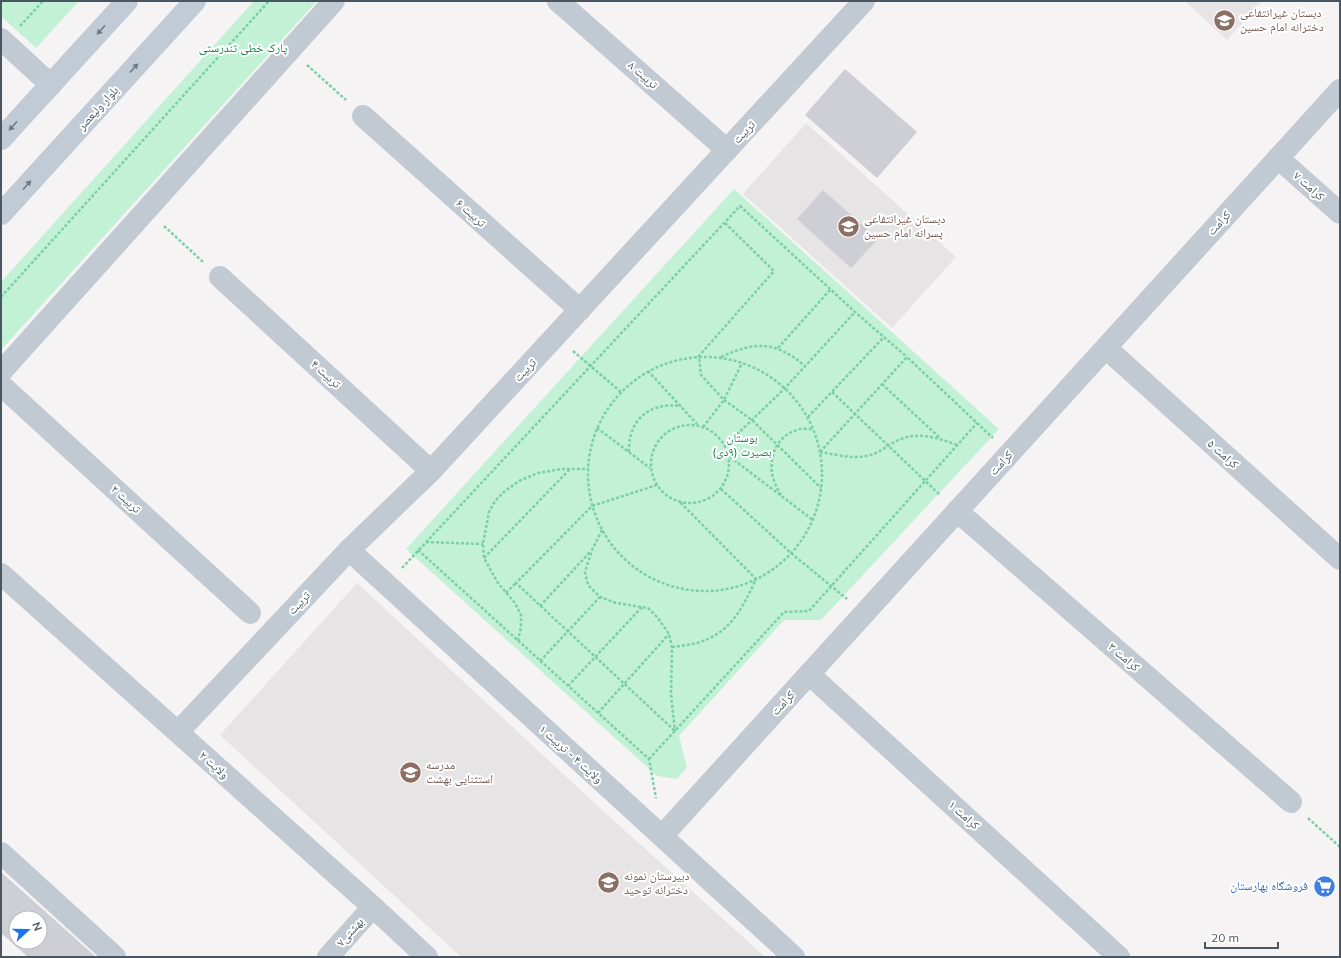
<svg xmlns="http://www.w3.org/2000/svg" width="1341" height="958" viewBox="0 0 1341 958" font-family="Mulish,'Noto Naskh Arabic',sans-serif">
<style>
.education{fill:#e6e4e5}
.green{fill:#c3f1d5}
.building{fill:#cdcfd5;fill-rule:evenodd}
.lines{fill:none;stroke-linecap:round;stroke-linejoin:round}
.path{stroke:#7ad0a6;stroke-width:2.5;stroke-dasharray:3 2;stroke-linecap:butt}
.minor{stroke:#c1cad2;stroke-width:22}
.tertiary{stroke:#c1cad2;stroke-width:22}
.secondary{stroke:#c1cbd6;stroke-width:22}
.oneway{fill:#6e7984}
.labels{text-anchor:middle;stroke-width:4;stroke-linejoin:round;paint-order:stroke}
.education-label{font-size:12px;fill:#785e54;stroke:#fff;text-anchor:start}
.park-label{font-size:12px;fill:#17864f;stroke:#fff}
.street-label{font-size:12px;fill:#4a5661;stroke:#fff}
.shop-label{font-size:12px;fill:#366cbe;stroke:#fff;text-anchor:end}
</style>
<rect width="100%" height="100%" fill="#f5f3f3"/>
<!-- education -->
<g class="education">
<path d="M1185 1H1262L1227 40Z"/>
<path d="M806 123 956 257 892 328 743 194Z"/>
<path d="M357 583 601 809 765 957H461L220 735Z"/>
</g>
<!-- green -->
<g class="green">
<path d="M1 1H79L36 48 1 16Z"/>
<path d="M254 1H317L1 350V282Z"/>
<path d="M734 189 999 429 821 620H784L679 736 687 767 677 779 657 776 406 549Z"/>
</g>
<!-- building -->
<g class="building">
<path d="M845 69 917 132 877 178 805 115Z"/>
<path d="M823 190 878 239 851 268 797 219Z"/>
<path d="M1 872 96 957H28L1 933ZM16 918H40V942H16Z"/>
</g>
<g class="lines">
<!-- path -->
<g class="path">
<path d="M20 26 43 1"/>
<path d="M307 65 346 100"/>
<path d="M725 223 774 271 699 356 701 375 724 400 752 420 821 488"/>
<path d="M164 226 203 262"/>
<path d="M1 297 269 1"/>
<path d="M778 348 830 290"/>
<path d="M573 351 621 392"/>
<path d="M721 357C756 341 775 341 805 366"/>
<circle cx="705" cy="474" r="117"/>
<path d="M648 371 697 424"/>
<path d="M882 384 940 438"/>
<path d="M832 392 940 495"/>
<path d="M808 417 884 337"/>
<circle cx="690" cy="464" r="39"/>
<path d="M703 427 724 400 742 363"/>
<path d="M597 428 650 468"/>
<path d="M726 445 784 389 855 312"/>
<path d="M629 452C628 420 649 402 681 406"/>
<path d="M820 452 907 357 993 438"/>
<path d="M820 452C834 454 851 459 865 456 876 455 884 448 893 443 914 430 936 437 957 445"/>
<path d="M730 457 813 520"/>
<path d="M657 485 592 506 516 583 675 731"/>
<path d="M721 489 791 553 847 599"/>
<path d="M781 495C778 490 775 484 773 478 768 458 776 436 797 430 801 428 808 429 812 429"/>
<path d="M602 530 592 550 585 572 588 585 600 597 616 603 648 608 658 618 669 634 672 647 671 695 675 731"/>
<path d="M426 542 483 544"/>
<path d="M418 550 649 759 656 798"/>
<path d="M484 558 570 469"/>
<path d="M402 568 740 206 855 312 907 357"/>
<path d="M506 593 516 583"/>
<path d="M540 606 590 552"/>
<path d="M518 641 521 627V615L515 603 498 583 484 558 483 544 489 512 495 501 505 491 519 481 538 473 561 469H588"/>
<path d="M672 647C680 646 689 645 697 643 731 633 742 609 756 579L679 501"/>
<path d="M540 661 600 597"/>
<path d="M568 686 642 607"/>
<path d="M598 713 669 634"/>
<path d="M649 759 784 612 809 611 977 423"/>
<path d="M1308 818 1340 847"/>
</g>
<!-- minor -->
<g class="minor">
<path d="M558 1 727 150"/>
<path d="M363 116 580 310"/>
<path d="M1278 158 1340 213"/>
<path d="M220 277 431 471"/>
<path d="M1106 348 1340 559"/>
<path d="M1 372 334 1"/>
<path d="M1 385 250 613"/>
<path d="M957 511 1291 802"/>
<path d="M349 550 794 957"/>
<path d="M1 574 373 907 427 957"/>
<path d="M809 674 1119 957"/>
<path d="M178 732 349 550 431 471 864 1"/>
<path d="M662 836 1340 90"/>
<path d="M1 853 115 957"/>
<path d="M328 957 373 907"/>
</g>
<!-- tertiary -->
<path class="tertiary" d="M1 39 51 85"/>
<!-- secondary -->
<g class="secondary">
<path d="M1 139 127 1"/>
<path d="M1 214 195 1"/>
</g>
</g>
<!-- one-way arrows -->
<defs><path id="oneway-solid" d="M-6-.8H1V-3.2L6.5 0L1 3.2V.8H-6Z"/></defs>
<g class="oneway">
<use href="#oneway-solid" transform="translate(101 30) rotate(132)"/>
<use href="#oneway-solid" transform="translate(134 68) rotate(-48)"/>
<use href="#oneway-solid" transform="translate(13 126) rotate(132)"/>
<use href="#oneway-solid" transform="translate(27 185) rotate(-48)"/>
</g>
<!-- icons -->
<defs>
<symbol id="school-disc" viewBox="-11 -11 22 22"><circle r="9.5" fill="#8d6e63" stroke="#fff"/><path d="M0-5L7-2L0 1L-7-2ZM-4 1L0 2.5L4 1V4Q0 6-4 4Z" fill="#fff"/></symbol>
<symbol id="supermarket-disc" viewBox="-11 -11 22 22"><circle r="9.5" fill="#3f7fe0" stroke="#fff"/><path d="M-6-5.5h2.5l.6 2H6L4.5 2H-2.5L-4.4-4H-6ZM-1.5 3.2a1.3 1.3 0 1 0 .1 0ZM3 3.2a1.3 1.3 0 1 0 .1 0Z" fill="#fff"/></symbol>
</defs>
<g fill-rule="evenodd">
<use href="#school-disc" x="1212" y="8" width="25" height="25"/>
<use href="#school-disc" x="836" y="214" width="25" height="25"/>
<use href="#school-disc" x="398" y="760" width="25" height="25"/>
<use href="#school-disc" x="596" y="870" width="25" height="25"/>
<use href="#supermarket-disc" x="1312" y="874" width="25" height="25"/>
</g>
<g class="labels">
<!-- education labels -->
<g class="education-label">
<text x="1240" y="17">دبستان غیرانتفاعی<tspan x="1240" dy="14">دخترانه امام حسین</tspan></text>
<text x="864" y="223">دبستان غیرانتفاعی<tspan x="864" dy="14">پسرانه امام حسین</tspan></text>
<text x="426" y="769">مدرسه<tspan x="426" dy="14">استثنایی بهشت</tspan></text>
<text x="624" y="880">دبیرستان نمونه<tspan x="624" dy="14">دخترانه توحید</tspan></text>
</g>
<!-- park labels -->
<g class="park-label">
<text x="243" y="52">پارک خطی تندرستی</text>
<text x="742" y="442">بوستان<tspan x="742" dy="14">بصیرت (۹دی)</tspan></text>
</g>
<!-- street labels -->
<g class="street-label">
<text transform="translate(643 75) rotate(41)" y="4">تربیت ۸</text>
<text transform="translate(98 108) rotate(-48)" y="4">بلوار ولیعصر</text>
<text transform="translate(744 132) rotate(-47)" y="4">تربیت</text>
<text transform="translate(1309 186) rotate(42)" y="4">کرامت ۷</text>
<text transform="translate(471 213) rotate(42)" y="4">تربیت ۶</text>
<text transform="translate(1219 223) rotate(-48)" y="4">کرامت</text>
<text transform="translate(525 370) rotate(-47)" y="4">تربیت</text>
<text transform="translate(326 374) rotate(42)" y="4">تربیت ۴</text>
<text transform="translate(1223 454) rotate(42)" y="4">کرامت ۵</text>
<text transform="translate(1001 463) rotate(-48)" y="4">کرامت</text>
<text transform="translate(126 499) rotate(42)" y="4">تربیت ۲</text>
<text transform="translate(299 603) rotate(-47)" y="4">تربیت</text>
<text transform="translate(1124 657) rotate(41)" y="4">کرامت ۳</text>
<text transform="translate(783 703) rotate(-48)" y="4">کرامت</text>
<text transform="translate(571 754) rotate(42)" y="4">ولایت ۴ - تربیت ۱</text>
<text transform="translate(214 765) rotate(42)" y="4">ولایت ۲</text>
<text transform="translate(964 815) rotate(42)" y="4">کرامت ۱</text>
<text transform="translate(350 932) rotate(-48)" y="4">بهشتی۷</text>
</g>
<!-- shop labels -->
<g class="shop-label">
<text x="1308" y="890">فروشگاه بهارستان</text>
</g>
</g>
<!-- border -->
<rect width="1341" height="958" fill="none" stroke="#4a5661" stroke-width="4"/>
<!-- north arrow -->
<g transform="translate(28 930) rotate(69)"><circle r="19" fill="#ffffff" stroke="#b7bbc0"/>
<path d="M0-3L7 15L0 10L-7 15Z" fill="#1a73e8"/>
<text y="-6" font-size="11" font-weight="bold" text-anchor="middle" fill="#4a5661">N</text>
</g>
<!-- scale -->
<path d="M1205 942v6h73v-6" fill="none" stroke="#4a5661" stroke-width="2"/>
<text x="1211" y="942" font-size="12" fill="#4a5661" stroke="#ffffff" stroke-width="3" paint-order="stroke">20 m</text>
</svg>
